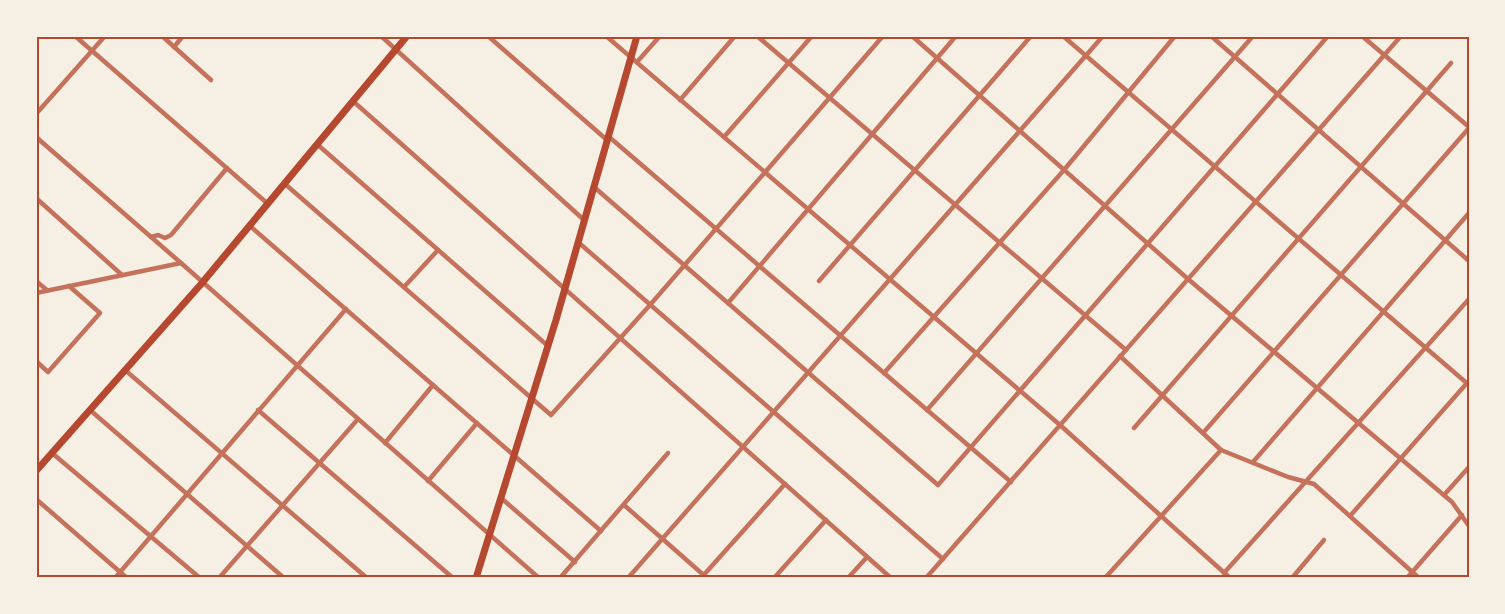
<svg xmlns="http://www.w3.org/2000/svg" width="1505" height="614" viewBox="0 0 1505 614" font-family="'Nunito Sans',sans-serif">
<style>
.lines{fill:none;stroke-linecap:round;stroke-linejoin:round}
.minor{stroke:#c5725c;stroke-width:4.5}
.secondary{stroke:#b5482f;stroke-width:7}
.neatline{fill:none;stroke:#b5482f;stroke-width:2}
</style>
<rect width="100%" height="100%" fill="#f6efe4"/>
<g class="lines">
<!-- minor -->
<g class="minor">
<path d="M75 36 268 204"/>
<path d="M162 36 211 80"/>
<path d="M381 36 584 220"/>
<path d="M488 36 607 140"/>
<path d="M606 36 1060 425 1230 578"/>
<path d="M757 36 1126 350"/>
<path d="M912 36 1188 279 1452 502 1469 526"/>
<path d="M1063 36 1469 385"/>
<path d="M1211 36 1469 261"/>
<path d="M1362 36 1469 127"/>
<path d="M174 47 183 36"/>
<path d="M637 62 660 36"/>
<path d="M680 100 735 36"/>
<path d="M354 102 891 578"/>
<path d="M36 114 105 36"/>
<path d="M608 136 1011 482"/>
<path d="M36 137 181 263"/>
<path d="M724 137 812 36"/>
<path d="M318 145 548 346"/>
<path d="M285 184 551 415 650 305 883 36"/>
<path d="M594 187 938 485 1328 36"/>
<path d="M36 198 122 275"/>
<path d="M250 226 601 531"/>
<path d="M151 237 158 235 165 238 171 235 227 168"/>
<path d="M578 242 943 559"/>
<path d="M36 281 47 290"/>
<path d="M819 281 1031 36"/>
<path d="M404 287 438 250"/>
<path d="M36 293 181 263 539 578"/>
<path d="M728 303 956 36"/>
<path d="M1120 356 1221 450 1288 477 1314 484 1419 578"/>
<path d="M36 361 48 372 100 313 69 286"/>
<path d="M125 370 367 578"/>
<path d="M884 373 1064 170 1175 36"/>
<path d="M90 410 284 578"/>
<path d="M258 410 453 578"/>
<path d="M927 410 1253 36"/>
<path d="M1134 428 1451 63"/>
<path d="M1203 433 1469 128"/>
<path d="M385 443 433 385"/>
<path d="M52 453 200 578"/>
<path d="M1253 462 1469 213"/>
<path d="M428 481 477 423"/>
<path d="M1444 495 1469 467"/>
<path d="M501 498 575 562"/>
<path d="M36 499 127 578"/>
<path d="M624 505 707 578"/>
<path d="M1350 516 1467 383"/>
<path d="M1224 573 1469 299"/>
<path d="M115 578 346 309"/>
<path d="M219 578 358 419"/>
<path d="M560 578 668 453"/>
<path d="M628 578 1103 36"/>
<path d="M701 578 785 484"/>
<path d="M774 578 826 520"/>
<path d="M848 578 867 557"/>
<path d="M926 578 1401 36"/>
<path d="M1105 578 1221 450"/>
<path d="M1292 578 1324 540"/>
<path d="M1407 578 1462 515"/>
</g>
<!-- secondary -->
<g class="secondary">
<path d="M36 471 202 283 407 36"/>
<path d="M476 578 556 320 637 36"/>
</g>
</g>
<!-- border -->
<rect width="1505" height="614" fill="none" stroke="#f6efe4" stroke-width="75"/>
<rect x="38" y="38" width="1430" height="538" class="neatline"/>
</svg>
